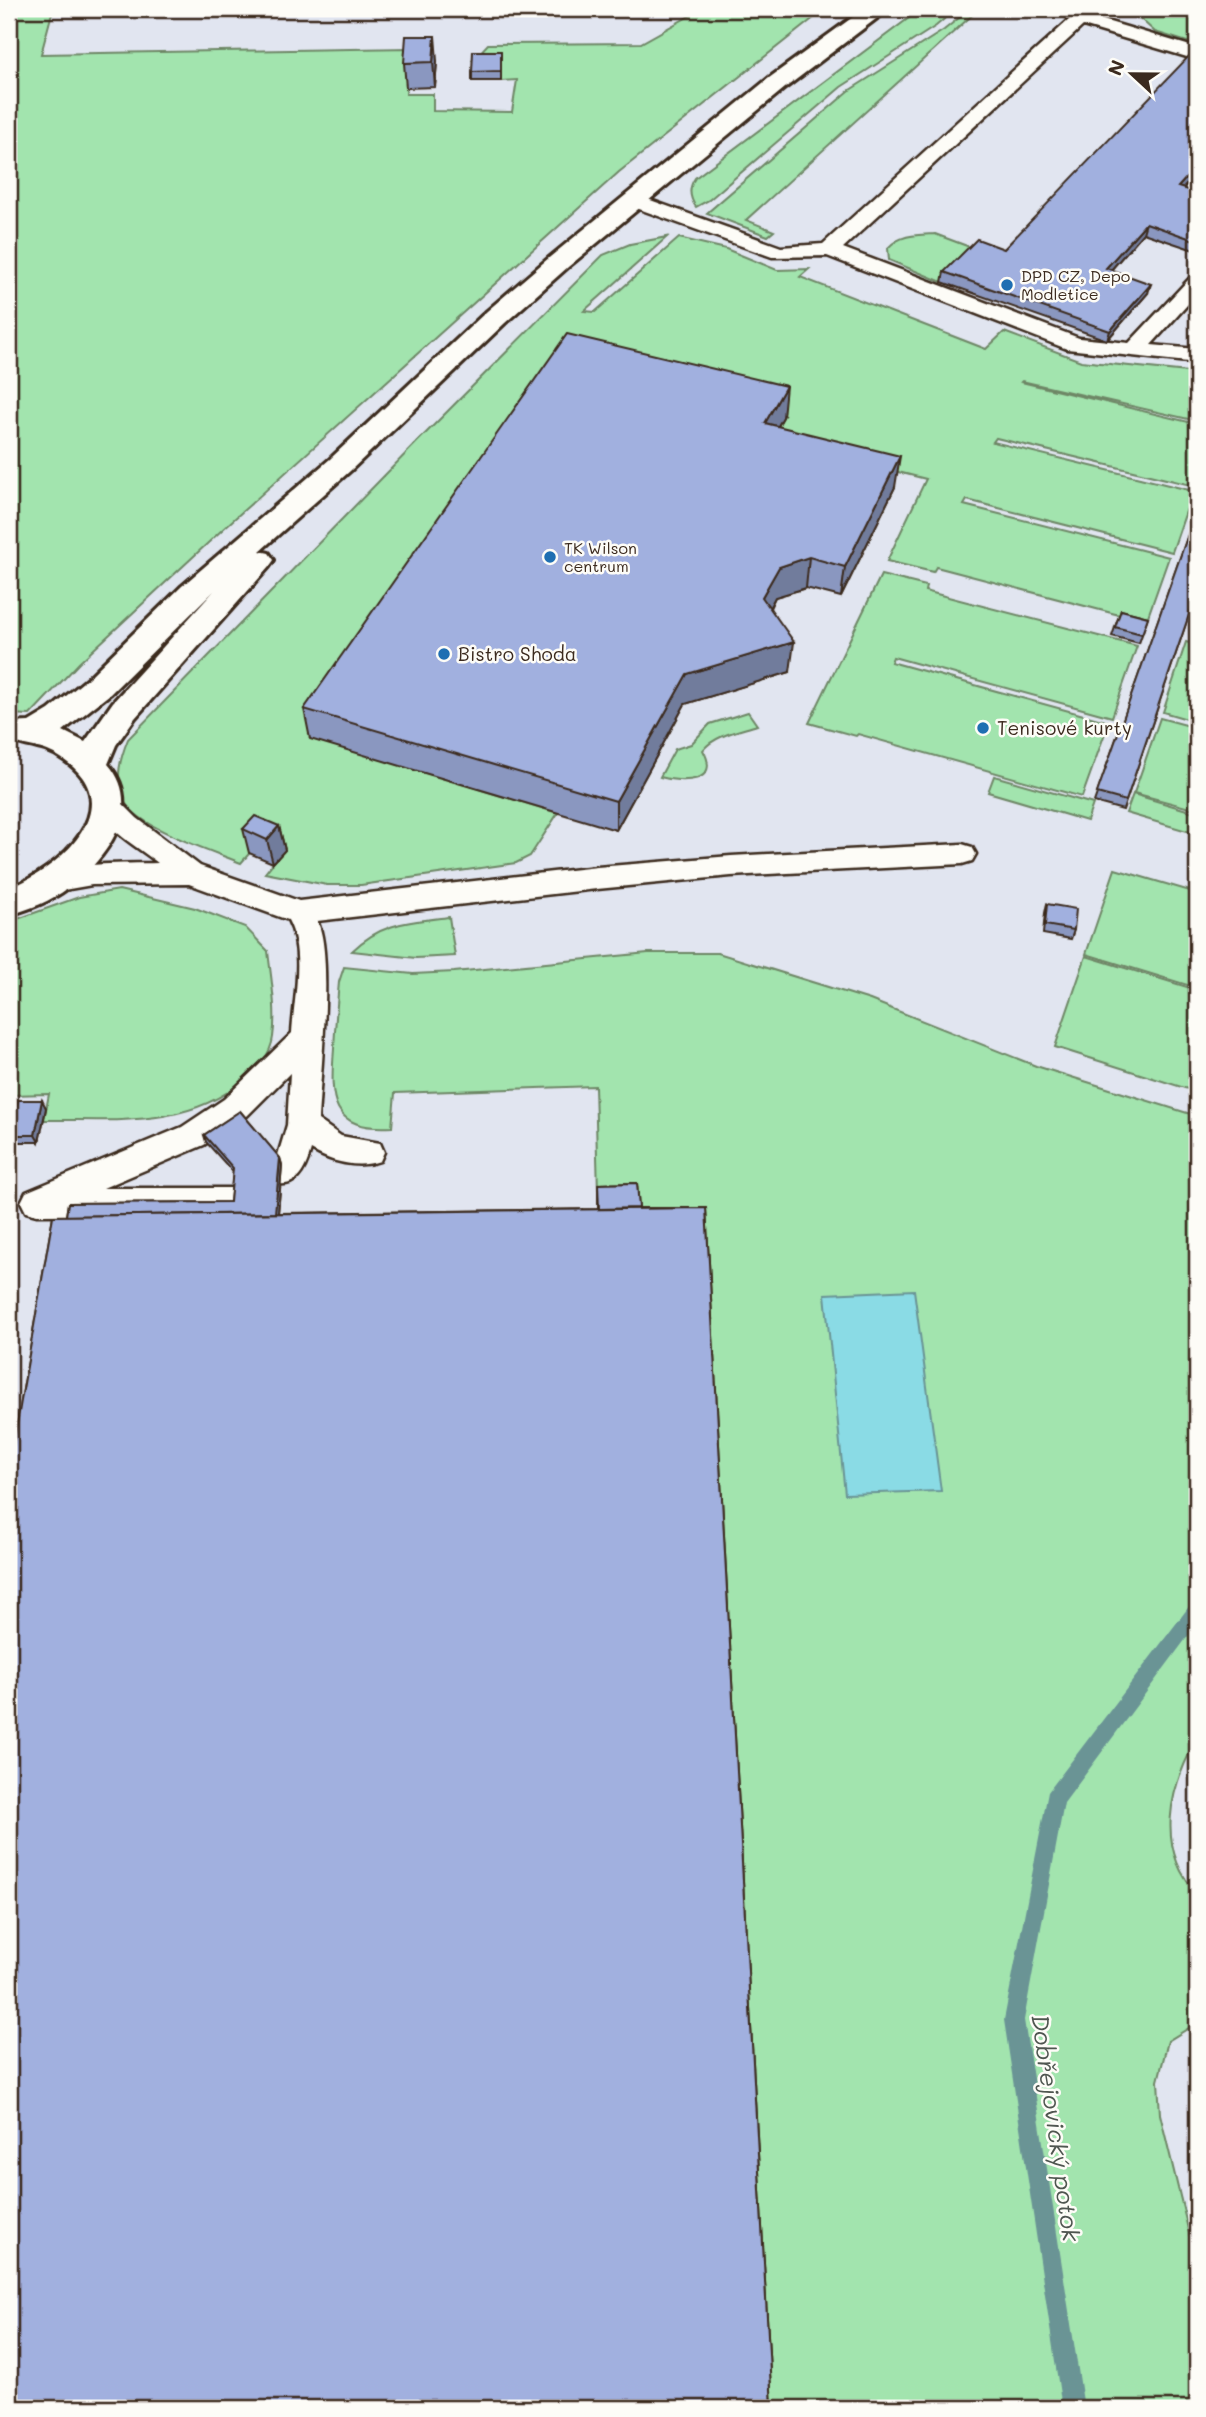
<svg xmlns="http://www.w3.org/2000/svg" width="1206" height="2417" viewBox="0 0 1206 2417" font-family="Mali,sans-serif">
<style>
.green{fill:#a2e4ae;stroke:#6e8766;stroke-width:2}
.water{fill:#8adbe5;stroke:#6a9495;stroke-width:2}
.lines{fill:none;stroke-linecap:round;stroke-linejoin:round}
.stream{fill:#6a9495;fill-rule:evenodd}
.lane-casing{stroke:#3b2a1e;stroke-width:5}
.secondary-casing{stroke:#3b2a1e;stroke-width:6}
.lane{fill:#fdfcf7;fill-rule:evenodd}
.secondary{fill:#fdfcf7;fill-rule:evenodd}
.wall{fill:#8a97c0;stroke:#3b2a1e;stroke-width:2}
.shaded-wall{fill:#717b9c;stroke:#3b2a1e;stroke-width:2}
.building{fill:#a1b0df;stroke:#3b2a1e;stroke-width:2}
.poi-dot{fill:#1f6fb2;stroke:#fdfcf7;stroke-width:2.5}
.labels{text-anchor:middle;stroke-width:5;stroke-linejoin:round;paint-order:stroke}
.far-poi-label{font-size:16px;fill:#3b2a1e;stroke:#fdfcf7;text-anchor:start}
.poi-label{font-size:19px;fill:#3b2a1e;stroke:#fdfcf7;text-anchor:start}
.near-water-label{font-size:24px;font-style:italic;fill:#4f5650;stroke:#fdfcf7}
</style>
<rect width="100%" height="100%" fill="#e1e5f0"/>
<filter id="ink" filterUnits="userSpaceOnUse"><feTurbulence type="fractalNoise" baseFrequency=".0143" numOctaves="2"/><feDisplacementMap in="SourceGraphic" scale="14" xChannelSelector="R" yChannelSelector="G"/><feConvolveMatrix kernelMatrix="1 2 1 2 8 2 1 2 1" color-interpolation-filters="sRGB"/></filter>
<g filter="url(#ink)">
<!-- green -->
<g class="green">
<path d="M9 9H53L41 54 410 48 406 94H433V111L512 112 517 80 501 81V60H473L488 44 641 43 702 9H825L619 172 223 529 79 663 30 715 9 714Z"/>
<path d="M921 9H956L936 26 841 87 709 200 696 207C689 197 688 188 695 178Z"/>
<path d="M970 9H979L746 220 774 231 768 236 707 213 850 90 944 30Z"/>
<path d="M1119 9H1197V45L1155 32 1134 13Z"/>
<path d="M935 234 975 249 942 282 889 260 888 248C900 234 918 235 935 234Z"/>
<path d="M667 237 584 311 595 312 679 238 726 249 777 270 809 269 800 277 986 349 1004 332 1081 361 1197 373V421L1022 381 1021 382 1197 424V478L1195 486 996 438 993 442 1193 491 1172 552 967 500 964 505 1169 557 1146 622 936 567 933 572 887 561 926 479 770 440 782 417 310 738 558 813 530 856 516 863 361 885H327L265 873 273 863 261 840 241 863C213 851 133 827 123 798 115 777 120 759 128 739L418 441 603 255 630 244Z"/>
<path d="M881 575 926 586 925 591 1137 646 1112 717 893 657 891 662 1109 722 1082 797 858 734 856 736 809 723Z"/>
<path d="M1186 642 1197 645V722L1163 712Z"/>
<path d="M748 712 757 725C739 731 715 735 703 750 722 784 681 783 660 777L675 749 691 744 710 724Z"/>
<path d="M1160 718 1197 728V810L1134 793Z"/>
<path d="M994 776 1093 804 1087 821 988 792Z"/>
<path d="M1133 794 1197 813V834L1126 813Z"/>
<path d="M1115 869 1197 893V988L1086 954Z"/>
<path d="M119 890 195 908 245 927 268 951C271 978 277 1010 273 1037 271 1055 257 1069 244 1080 187 1129 113 1119 44 1120L49 1094 9 1095V922L79 897Z"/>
<path d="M449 917 455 956 416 958 352 951C382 922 409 922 449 917Z"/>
<path d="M648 953H718L870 1000 1036 1066 1197 1116V1739C1169 1788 1155 1848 1197 1894V2023L1168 2041 1158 2081 1160 2114 1197 2266V2408H767L639 1222 598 1191 595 1086 395 1093 392 1127C330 1131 330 1099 334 1049 335 1027 337 1004 339 982L344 967 413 974 454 972Z"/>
<path d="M1086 956 1197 990V1092L1055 1047Z"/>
</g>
<!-- water -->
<path class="water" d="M914 1290 941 1491 845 1494 825 1294Z"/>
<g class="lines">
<!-- stream -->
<path class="stream" d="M1197 1601V1624L1064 1803 1024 2020 1084 2408H1062L1004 2020 1048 1792 1191 1604Z"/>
<defs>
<g id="lane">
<path d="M1054 9H1080L1086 15 1197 48V60L1083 26 843 248 1079 338 1129 343 1190 278 1197 276V294L1151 345 1197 349V363L1067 349 827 256 772 257 628 205 625 201 628 197H642L781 247 823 244 1070 19Z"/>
<path d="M107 795 117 798 137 818 200 866 299 901 597 867 731 856 962 844 972 847 976 854 972 861 962 864 731 876 597 889 317 921C334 951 320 1079 318 1120L341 1136 380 1143 384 1152 380 1161C357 1169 331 1162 311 1150 305 1171 296 1191 271 1182L266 1173 278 1155 287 1125 290 1073 246 1117 204 1145 103 1188H233L244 1192 249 1201 244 1210 233 1214 37 1215 26 1212 21 1202 26 1192 182 1127 224 1099 292 1033C294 998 305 951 288 920L189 884 92 885 58 891 48 887 44 880 48 873C83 862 121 864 158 863 136 846 107 830 94 805L97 798Z"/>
</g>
<path id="secondary" d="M864 9H889L785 88 568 267 505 323 350 471 260 551 269 553 274 560 269 567 135 718 116 745 108 764C146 807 105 861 68 888 51 901 30 909 9 915V888C58 870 131 806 64 760 47 747 29 747 9 741V723L29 722 49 710 88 678 182 586 330 459 487 311 550 257 769 78ZM214 591 113 702 85 742 63 731 110 694Z"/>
</defs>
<!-- lane casing -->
<use href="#lane" class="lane-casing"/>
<!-- secondary casing -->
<use href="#secondary" class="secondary-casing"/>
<!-- lane -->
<use href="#lane" class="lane"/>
<!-- secondary -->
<use href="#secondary" class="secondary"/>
</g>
<!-- wall -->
<g class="wall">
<path d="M1197 54V172L1183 189 1197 193V251L1143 233 1111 270 1148 293 1107 340 942 282 944 272 1004 249Z"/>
<path d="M501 60V81H472V72Z"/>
<path d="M437 61 435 87 406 88 404 63Z"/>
<path d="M783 417 778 426 895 487 841 597 806 588 775 597 770 608 790 672 685 704 616 830 310 739 304 709Z"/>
<path d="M1197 509V591L1123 810 1094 802Z"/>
<path d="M1121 610 1148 617 1139 643 1112 636Z"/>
<path d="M279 826 285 850 273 863 249 853 243 829Z"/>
<path d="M1047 904 1074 930 1071 939 1043 934 1045 913Z"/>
<path d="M46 1108 39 1142H14L9 1135Z"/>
<path d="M240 1111 280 1158 282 1165 278 1213 598 1209V1184L637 1183 639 1208H706L772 2408H9V1470L53 1216H66L68 1203 230 1202 233 1172 206 1142 204 1135Z"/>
</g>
<!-- shaded-wall -->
<g class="shaded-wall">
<path d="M435 36 437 61 435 87 433 62Z"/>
<path d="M1197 166V172L1176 197 1178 187Z"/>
<path d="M1146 223 1143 233 1104 278 1106 268Z"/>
<path d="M1151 284 1148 293 1107 340 1110 331Z"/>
<path d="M786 386 783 417 762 454 765 423Z"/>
<path d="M900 456 895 487 841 597 845 567Z"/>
<path d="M809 557 806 588 775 597 759 627 762 597 779 567Z"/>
<path d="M794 642 790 672 685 704 616 830V801L687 674Z"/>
<path d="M279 826 285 850 273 863 267 840Z"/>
<path d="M42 1100 46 1108 39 1142 35 1135Z"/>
<path d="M280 1158 282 1165 276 1237 273 1230Z"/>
</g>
<!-- building -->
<g class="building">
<path d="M406 36H435L433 62 404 63Z"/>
<path d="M473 51H501V71L472 72Z"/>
<path d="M1192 53 1197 54V166L1178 187 1197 193V241L1146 223 1106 268 1151 284 1110 331 944 272 977 239 1004 249Z"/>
<path d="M567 334 786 386 765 423 900 456 845 567 809 557 779 567 762 597 794 642 687 674 616 801 304 709Z"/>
<path d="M1197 509V591L1126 801 1097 793Z"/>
<path d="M1121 610 1148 617 1142 634 1115 627Z"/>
<path d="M255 816 279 826 267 840 243 829Z"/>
<path d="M1047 904 1076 909 1074 930 1045 925Z"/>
<path d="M18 1100H42L35 1135H9Z"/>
<path d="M240 1111 280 1158 275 1213 66 1216 68 1203 230 1202 233 1168 204 1135Z"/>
<path d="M637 1183 639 1208 599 1209 598 1184Z"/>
<path d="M706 1208 772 2408H9V1470L53 1216Z"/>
</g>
</g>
<!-- markers -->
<g class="poi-dot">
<circle cx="1007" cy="285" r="7"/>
<circle cx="550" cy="557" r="7"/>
<circle cx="444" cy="654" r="7"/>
<circle cx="983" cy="728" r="7"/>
</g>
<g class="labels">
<!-- far-poi labels -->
<g class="far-poi-label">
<text x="1021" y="282">DPD CZ, Depo<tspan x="1021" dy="18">Modletice</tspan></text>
<text x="564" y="554">TK Wilson<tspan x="564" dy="18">centrum</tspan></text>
</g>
<!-- poi labels -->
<g class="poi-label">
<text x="458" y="661">Bistro Shoda</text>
<text x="997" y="735">Tenisové kurty</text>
</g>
<!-- near-water labels -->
<g class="near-water-label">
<text transform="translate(1055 2128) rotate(82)" y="8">Dobřejovický potok</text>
</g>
</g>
<!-- margin -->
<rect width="1206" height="2417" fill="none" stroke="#fdfcf7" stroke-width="35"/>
<rect x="18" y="18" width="1171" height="2382" fill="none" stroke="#3b2a1e" stroke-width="2.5" filter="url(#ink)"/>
<!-- north arrow -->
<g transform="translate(1132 74) rotate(292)" stroke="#fdfcf7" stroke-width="5" paint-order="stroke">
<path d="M0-5L12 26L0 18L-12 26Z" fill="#3b2a1e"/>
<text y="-10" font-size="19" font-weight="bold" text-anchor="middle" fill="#3b2a1e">N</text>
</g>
</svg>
